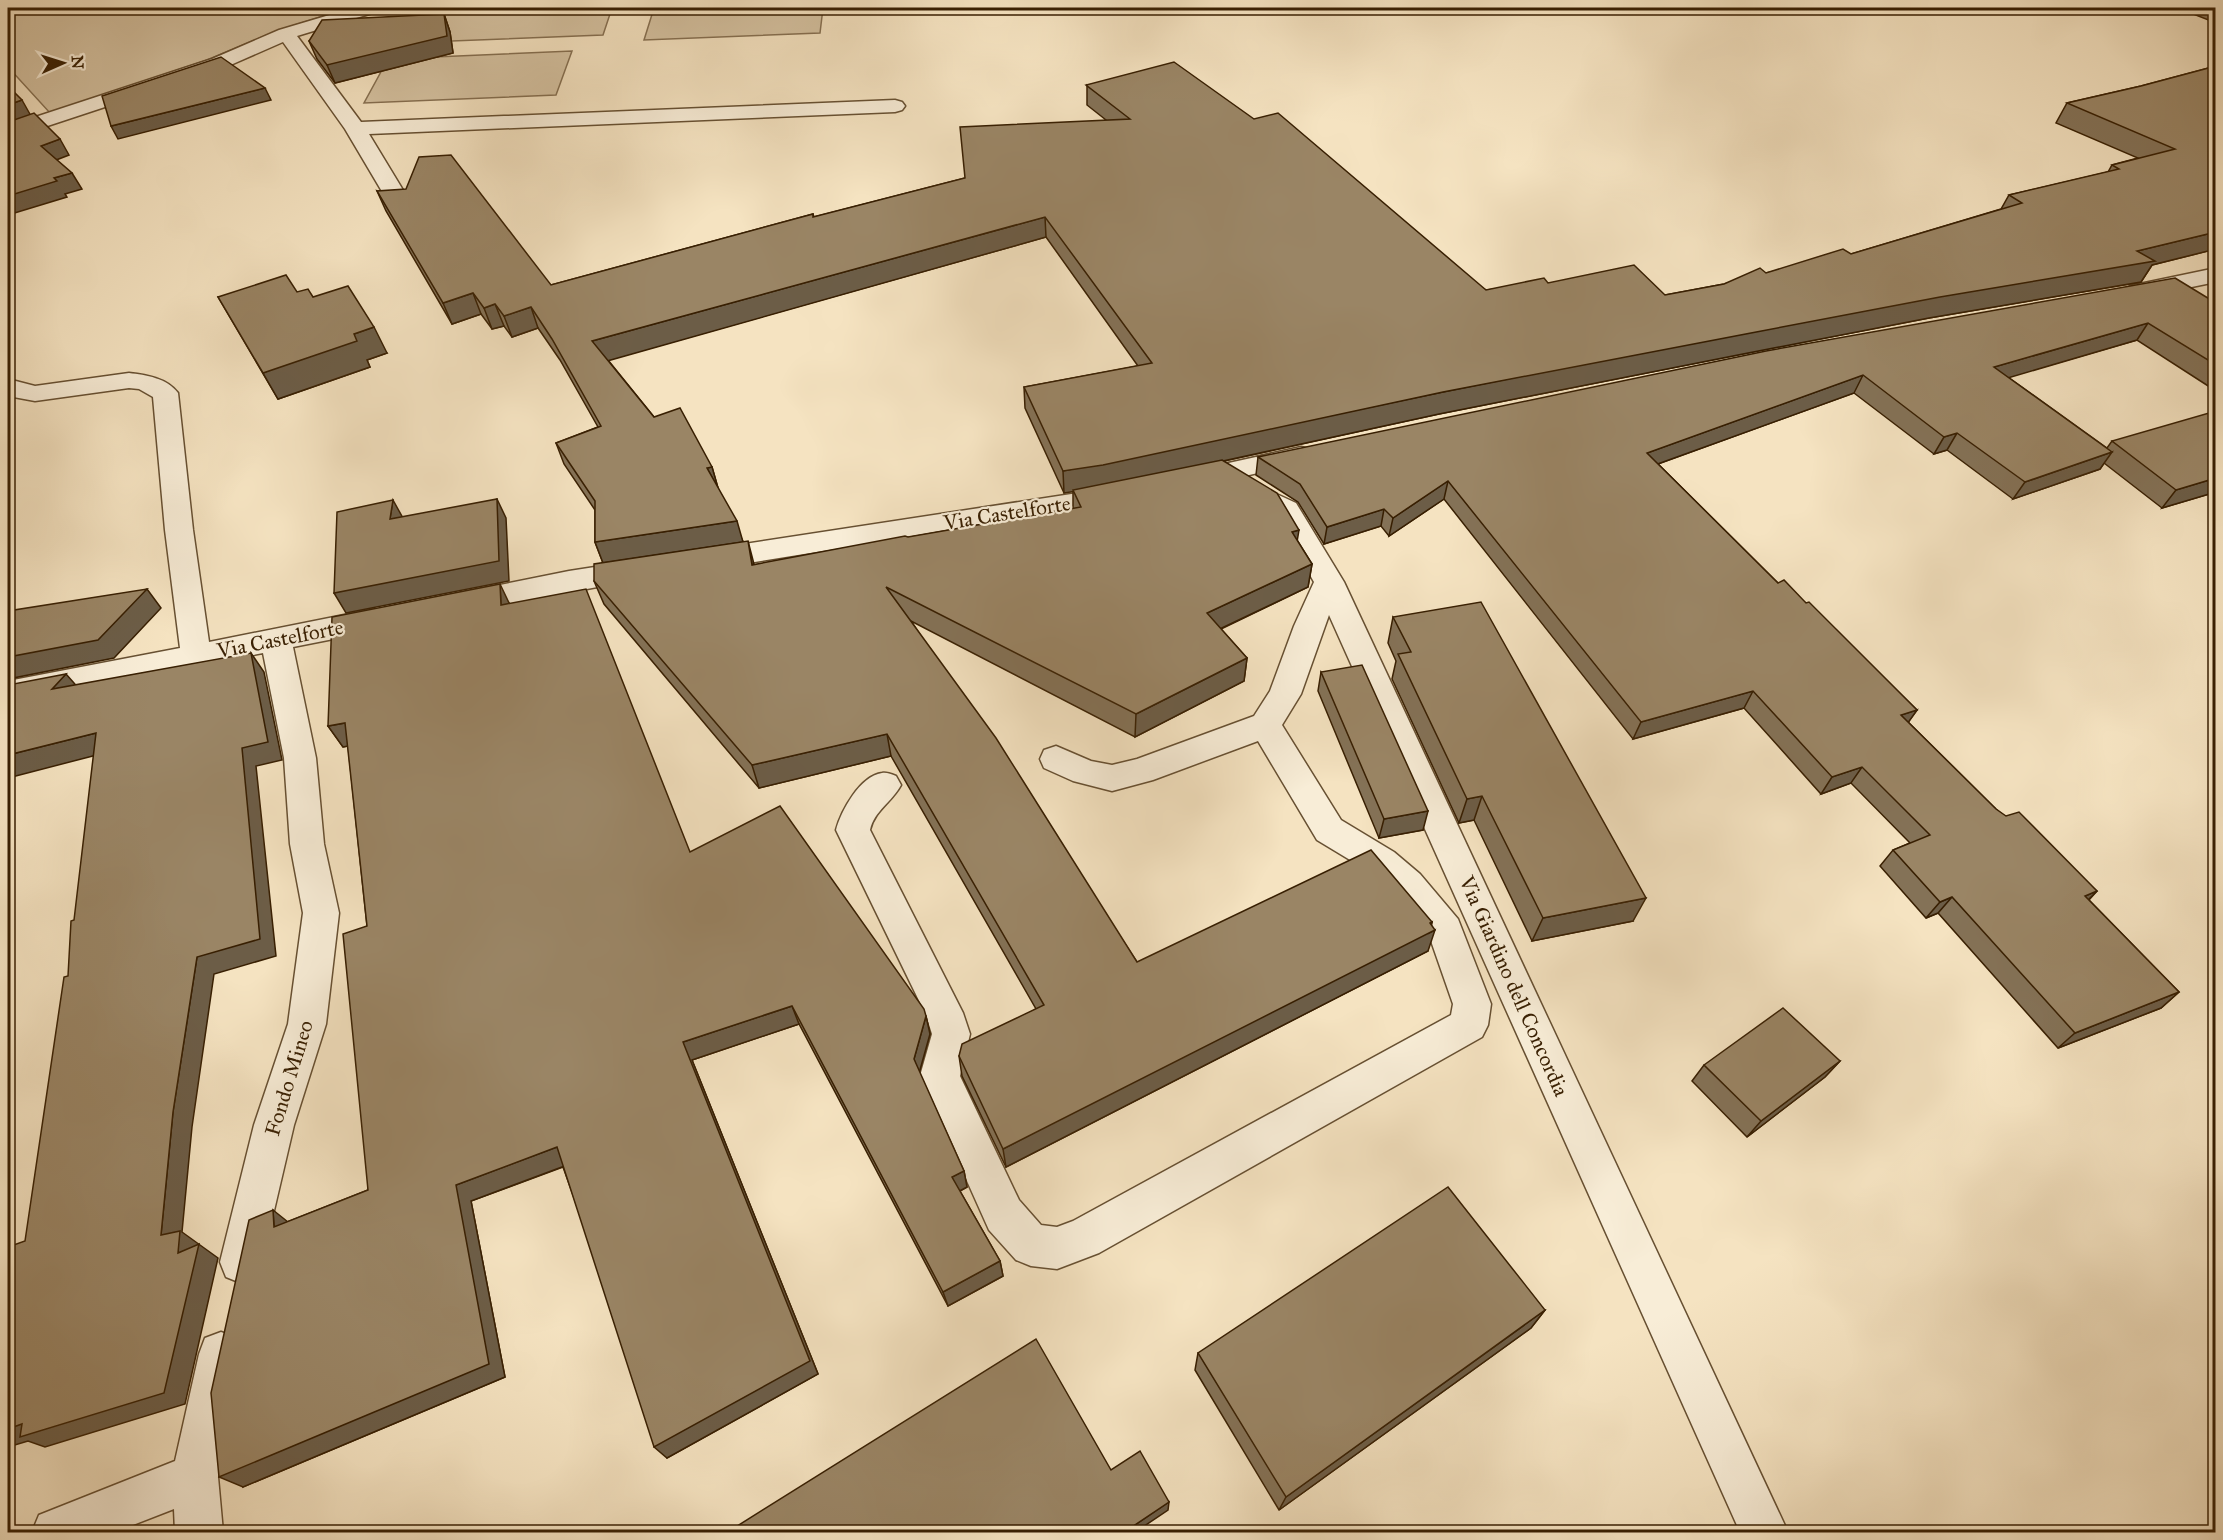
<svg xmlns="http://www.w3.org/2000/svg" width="2223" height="1540" viewBox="0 0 2223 1540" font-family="'IM FELL Great Primer',serif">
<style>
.green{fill:#d5c2a1;stroke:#867052;stroke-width:1.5}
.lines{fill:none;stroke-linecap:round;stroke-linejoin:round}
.minor-casing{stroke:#675032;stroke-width:3}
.minor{fill:#f8edd7;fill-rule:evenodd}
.wall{fill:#847257;stroke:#381f02;stroke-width:1.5;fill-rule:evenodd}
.shaded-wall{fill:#6c5d47;stroke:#381f02;stroke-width:1.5}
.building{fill:#9a8565;stroke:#381f02;stroke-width:1.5}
.labels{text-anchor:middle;stroke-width:4.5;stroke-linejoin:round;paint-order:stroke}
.street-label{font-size:21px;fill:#381f02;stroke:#f8edd7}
</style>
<rect width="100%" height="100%" fill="#f5e3c1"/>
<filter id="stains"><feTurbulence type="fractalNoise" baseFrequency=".00333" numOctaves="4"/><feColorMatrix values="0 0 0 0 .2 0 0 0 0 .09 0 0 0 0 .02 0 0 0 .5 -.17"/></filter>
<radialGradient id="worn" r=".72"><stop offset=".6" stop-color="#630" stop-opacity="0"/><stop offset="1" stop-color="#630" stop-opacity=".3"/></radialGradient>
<!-- green -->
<g class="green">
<path d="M8 8H349L279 30 207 60 50 113 8 67Z"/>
<path d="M444 8H612L603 35 426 42Z"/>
<path d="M654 8H823L820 33 644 40Z"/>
<path d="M572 51 556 95 364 103 388 59Z"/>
</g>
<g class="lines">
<defs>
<g id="minor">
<path d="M353 8H379L376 12 297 36 361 122 895 100 902 102 905 106 902 110 895 112 369 134 409 200 406 205 398 207 390 205 345 129 283 42 226 67 8 139V126L212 59 279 30Z"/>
<path d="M2216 268V282L2138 298 2130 296 2126 291 2130 286Z"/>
<path d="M129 373C146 375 167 378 178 393L193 530 209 642 374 609 385 612 389 620 385 628 374 631 293 647 316 758 324 844 339 913 326 1024 294 1125 262 1262 256 1277 241 1283 226 1277 220 1262 254 1125 288 1024 303 913 290 844 284 758 263 653 8 705V681L180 648 165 530 153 397 139 389 129 388 35 401 8 396V379L35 386Z"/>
<path d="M1301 447 1310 449 1314 455 1310 461 1193 488 1183 485 1179 479 1183 473Z"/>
<path d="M1117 487 1127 490 1131 496 1127 502 705 570 695 567 691 560 695 553 705 550Z"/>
<path d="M1270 491 1296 503 1344 582 1788 1532H1740L1329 615 1301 694 1282 725 1341 820 1394 852 1420 874 1458 919 1491 1004 1488 1025 1482 1037 1099 1253 1057 1269 1031 1266 1016 1260 989 1230 920 1076 932 1034 926 1015 836 830C841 811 860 776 882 773 886 772 891 774 896 776L901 785C892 802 874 811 870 830L963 1013 970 1034 960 1076 1019 1200 1041 1225 1057 1227 1073 1221 1451 1015 1453 1004 1430 938 1396 894 1370 872 1317 840 1258 741 1153 780 1112 791 1073 781 1044 768 1040 759 1044 750 1056 746 1091 761 1112 765 1137 759 1254 716 1270 691 1294 626 1314 582 1276 515 1260 506 1256 500 1260 494Z"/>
<path d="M640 560 650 563 655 570 650 577 460 613 449 610 445 603 449 596 460 593 569 571Z"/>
<path d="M221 1332 237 1338 243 1354 218 1477 223 1532H175L174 1509 115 1532H32L39 1515 175 1461 199 1354 205 1338Z"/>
</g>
</defs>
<!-- minor casing -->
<use href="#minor" class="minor-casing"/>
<!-- minor -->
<use href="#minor" class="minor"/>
</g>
<!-- wall -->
<g class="wall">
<path d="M2178 8H2216V23Z"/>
<path d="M444 14 450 32 453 53 335 83 317 59 309 41Z"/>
<path d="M2216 66V249L2152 265 2141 282 1929 318 1743 354 1439 414 1224 461 1297 540 1312 564 1308 587 1221 629 1247 658 1244 681 1135 737 911 621 1137 962 1432 922 1428 951 1006 1167 962 1076 959 1056 1036 1009 891 756 759 788 604 604 594 581 603 563 595 542V510L564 464 556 443 598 427 560 360 538 328 512 337 504 326 492 329 481 314 452 324 386 211 377 191 551 285 813 214 814 217 965 178 1106 120 1087 105V85L1486 290 1548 283 1665 295 1724 284 1766 273 1851 254 2001 209 2009 195 2108 172 2112 165 2138 158 2056 123 2067 103 2141 86ZM1046 237 1138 366 1024 387 1025 408 1064 493 1073 491V508L754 565 718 488 712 467 654 417 608 360Z"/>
<path d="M297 292 313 297 387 353 367 360 370 367 278 399 218 297Z"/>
<path d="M2216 303V391L2137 340 2008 377 2107 448 2112 441 2216 492 2162 508 2104 463 2100 469 2013 499 1947 450 1934 454 1854 393 1658 464 1778 583 1806 603 1917 710 1908 722 1996 809 2097 891 2089 900 2179 992 2161 1008 2058 1048 1938 913 1926 918 1880 866 1893 850 1910 843 1851 783 1821 794 1744 708 1633 739 1444 499 1389 536 1381 526 1324 544 1298 502 1256 475 1258 457Z"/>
<path d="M509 603 690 852 926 1016 930 1034 919 1072 964 1171 967 1187 960 1191 1000 1261 1003 1276 948 1306 799 1024 692 1060 818 1374 667 1458 563 1167 471 1201 505 1377 243 1487 287 1222 368 1190 367 926 348 746 343 747 328 726Z"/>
<path d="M1393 617 1633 921 1532 941 1474 820 1459 823 1392 679 1396 661 1388 643Z"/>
<path d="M1321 672 1423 830 1379 838 1318 691Z"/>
<path d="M1840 1061 1825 1077 1747 1137 1692 1081 1704 1065Z"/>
<path d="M1545 1310 1531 1328 1279 1510 1195 1370 1198 1353Z"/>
</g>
<!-- shaded-wall -->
<g class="shaded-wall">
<path d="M444 14 450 32 453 53 335 83 327 65Z"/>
<path d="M265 88 271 100 118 139 111 126Z"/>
<path d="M22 100 31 116 8 124V105Z"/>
<path d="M60 139 69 155 51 162 41 146Z"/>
<path d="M72 173 82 189 65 194 67 197 8 215V196L54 178Z"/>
<path d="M1045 217 1046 237 600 363 592 341Z"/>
<path d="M2216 232V249L2152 265 2141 282 1929 318 1743 354 1439 414 1104 487 1064 493 1063 471 1443 392 2137 251Z"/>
<path d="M473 293 481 314 452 324 443 303Z"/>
<path d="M495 304 504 326 492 329 484 308Z"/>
<path d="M531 307 538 328 512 337 504 316Z"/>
<path d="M2148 323 2137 340 1984 385 1994 367Z"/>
<path d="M374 327 387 353 367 360 370 367 278 399 263 373 354 334Z"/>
<path d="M1863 375 1854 393 1641 470 1647 453Z"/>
<path d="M1957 433 1947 450 1934 454 1944 437Z"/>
<path d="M2112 452 2100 469 2013 499 2025 482Z"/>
<path d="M712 467 718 488 707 468Z"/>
<path d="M2216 478V492L2162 508 2176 490Z"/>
<path d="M1448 481 1444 499 1389 536 1393 518Z"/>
<path d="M497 499 506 518 509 581 346 613 334 593Z"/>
<path d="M393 500 404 520 390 519Z"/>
<path d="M1384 509 1381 526 1324 544 1327 527Z"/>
<path d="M737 521 743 542 603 563 595 542Z"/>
<path d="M1299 530 1295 554 1292 532Z"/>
<path d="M748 541 754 564 752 565Z"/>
<path d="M1312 564 1308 587 1205 636 1207 613Z"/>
<path d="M500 584 510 605H501Z"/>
<path d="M147 589 161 608 114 658 8 679V657Z"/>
<path d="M251 653 264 672 282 760 256 766 276 956 214 974 192 1127 182 1232 218 1258 185 1404 45 1447 28 1441 8 1447V1429L161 1235 173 1112 197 957 242 748Z"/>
<path d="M1247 658 1244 681 1135 737 1136 714Z"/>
<path d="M66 674 82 692 52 689Z"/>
<path d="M1753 691 1744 708 1633 739 1641 722Z"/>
<path d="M1917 710 1905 727 1901 715Z"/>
<path d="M345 723 359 744 343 747 328 726Z"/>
<path d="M96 733 112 751 8 778V755Z"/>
<path d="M887 734 891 756 759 788 752 765Z"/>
<path d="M1862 767 1851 783 1821 794 1832 777Z"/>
<path d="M1482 796 1474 820 1459 823 1467 799Z"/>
<path d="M1428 811 1423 830 1379 838 1384 819Z"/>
<path d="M2097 891 2081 907 2085 896Z"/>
<path d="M1952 897 1938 913 1926 918 1940 902Z"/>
<path d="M1646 898 1633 921 1532 941 1543 918Z"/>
<path d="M1432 922 1429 933 1435 930 1428 951 1006 1167 1003 1149Z"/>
<path d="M2179 992 2161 1008 2058 1048 2075 1033Z"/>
<path d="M792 1006 799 1024 692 1060 818 1374 667 1458 654 1447 683 1042Z"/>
<path d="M926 1016 930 1034 918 1077 914 1059Z"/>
<path d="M1840 1061 1825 1077 1747 1137 1761 1121Z"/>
<path d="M557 1147 570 1164 471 1201 505 1377 243 1487 219 1477 456 1185Z"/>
<path d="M964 1171 967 1187 956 1193 952 1177Z"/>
<path d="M273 1210 293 1226 274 1227Z"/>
<path d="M1000 1261 1003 1276 948 1306 943 1292Z"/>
<path d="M1545 1310 1531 1328 1279 1510 1286 1497Z"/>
<path d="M1169 1502 1168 1510 1134 1533H1123Z"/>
<path d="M1004 1527 1006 1533H997Z"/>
</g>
<!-- building -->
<g class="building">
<path d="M444 14 447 36 327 65 309 41 322 20Z"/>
<path d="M221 57 265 88 111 126 102 96Z"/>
<path d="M1174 62 1254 119 1278 113 1486 290 1544 278 1548 283 1634 265 1665 295 1724 284 1760 268 1766 273 1843 249 1851 254 2022 203 2009 195 2119 169 2112 165 2175 149 2067 103 2141 86 2216 66V232L2137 251 2155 261 1940 297 1751 333 1443 392 1103 465 1063 471 1024 387 1152 363 1045 217 592 341 654 417 680 408 712 467 707 468 737 521 595 542V501L556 443 601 426 552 339 531 307 504 316 495 304 484 308 473 293 443 303 377 191 406 189 419 157 451 155 551 285 813 214V217L965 178 960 127 1130 119 1086 85Z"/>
<path d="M8 87H9L22 100 8 105Z"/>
<path d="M34 113 60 139 41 146 72 173 54 178 57 181 8 196V122Z"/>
<path d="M286 275 297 292 308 289 313 297 348 286 374 327 354 334 357 341 263 373 218 297Z"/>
<path d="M2175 278 2216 303V365L2148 323 1994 367 2112 452 2025 482 1957 433 1944 437 1863 375 1647 453 1778 583 1784 580 1806 603 1809 602 1917 710 1901 715 1996 809 2006 816 2019 812 2097 891 2085 896 2179 992 2075 1033 1952 897 1940 902 1893 850 1930 835 1862 767 1832 777 1753 691 1641 722 1448 481 1393 518 1384 509 1327 527 1300 484 1258 457 1766 351Z"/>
<path d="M2216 411V478L2176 490 2112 441Z"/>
<path d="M1222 460 1277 493 1299 530 1292 532 1312 564 1207 613 1247 658 1136 714 886 587 996 738 1137 962 1371 850 1432 922 1430 923 1435 930 1003 1149 959 1056 962 1044 1044 1005 887 734 752 765 594 581V564L748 541 752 565 905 536 908 537 1081 507 1073 490Z"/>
<path d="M497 499 499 561 334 593 337 512 393 500 390 519Z"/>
<path d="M500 584 501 605 586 589 690 852 780 806 924 1009 926 1016 914 1059 964 1171 952 1177 1000 1261 943 1292 792 1006 683 1042 810 1361 654 1447 557 1147 456 1185 489 1364 219 1477 211 1393 249 1220 273 1210 274 1227 368 1190 343 934 367 926 345 723 328 726 332 617Z"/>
<path d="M147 589 98 640 8 657V611Z"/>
<path d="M1481 602 1646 898 1543 918 1482 796 1467 799 1398 654 1411 652 1393 617Z"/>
<path d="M251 653 268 742 242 748 260 939 197 957 173 1112 161 1235 180 1231 178 1253 199 1244 164 1393 20 1437 22 1424 8 1429V1247L25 1241 64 977 68 976 71 921 74 920 96 733 8 755V685L66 674 52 689Z"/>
<path d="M1362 665 1428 811 1384 819 1321 672Z"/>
<path d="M1783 1008 1840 1061 1761 1121 1704 1065Z"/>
<path d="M1448 1187 1545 1310 1286 1497 1198 1353Z"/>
<path d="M1036 1339 1111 1470 1140 1451 1169 1502 1123 1533H1007L1004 1527 997 1533H736L734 1528Z"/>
</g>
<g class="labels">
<!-- street labels -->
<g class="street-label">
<text transform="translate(1007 513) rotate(-9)" y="7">Via Castelforte</text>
<text transform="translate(280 639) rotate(-11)" y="7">Via Castelforte</text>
<text transform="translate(1514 986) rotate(66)" y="7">Via Giardino dell Concordia</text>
<text transform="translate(289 1078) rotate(-73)" y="7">Fondo Mineo</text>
</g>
</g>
<!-- margin -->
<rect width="2223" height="1540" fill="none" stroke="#f5e3c1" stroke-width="30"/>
<rect x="9" y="9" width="2205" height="1522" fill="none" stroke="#381f02" stroke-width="3"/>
<rect x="15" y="15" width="2193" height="1510" fill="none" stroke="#381f02" stroke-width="1.5"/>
<!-- north arrow -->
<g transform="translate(63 63) rotate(87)" stroke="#f8edd7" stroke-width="4.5" paint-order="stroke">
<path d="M0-4.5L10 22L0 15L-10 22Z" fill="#381f02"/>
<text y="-9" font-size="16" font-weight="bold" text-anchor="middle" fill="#381f02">N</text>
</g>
<rect width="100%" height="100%" filter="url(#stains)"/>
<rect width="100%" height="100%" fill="url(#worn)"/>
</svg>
